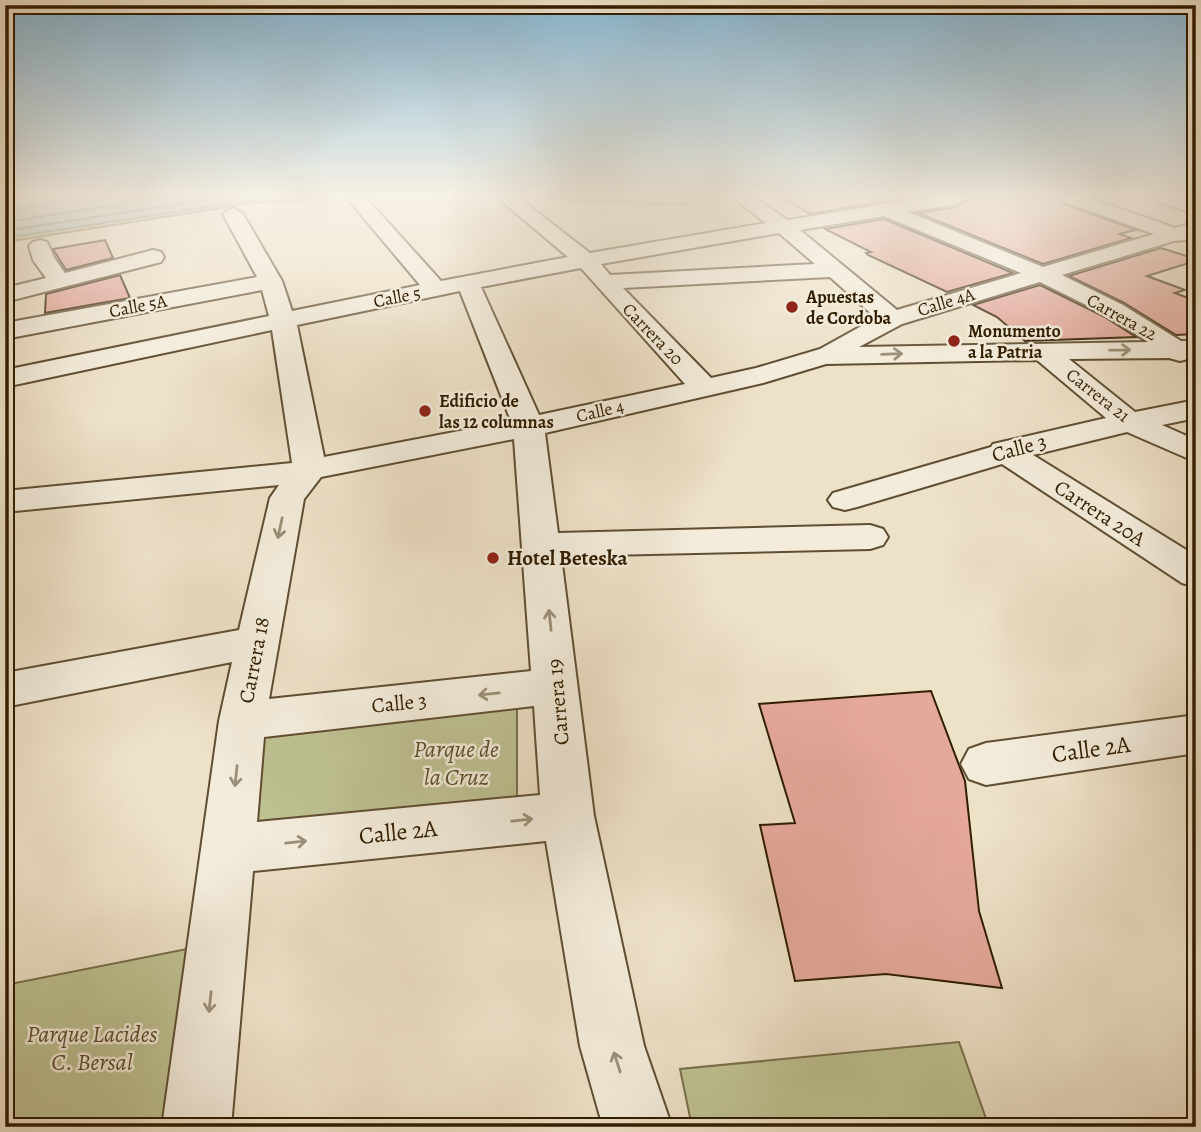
<svg xmlns="http://www.w3.org/2000/svg" width="1201" height="1132" viewBox="0 0 1201 1132" font-family="Alegreya,serif">
<style>
.green{fill:#bec192;stroke:#786f49;stroke-width:2}
.water{fill:#99bdb8;stroke:#6f7d6e;stroke-width:2}
.lines{fill:none;stroke-linecap:round;stroke-linejoin:round}
.shore{stroke:#656d5c;stroke-width:2}
.building{fill:#e5a89c;stroke:#311d00;stroke-width:2}
.minor-casing{stroke:#604e32;stroke-width:4}
.minor{fill:#f3ecdb;fill-rule:evenodd}
.oneway{stroke:#9c8f78}
.poi-dot{fill:#8f2418;stroke:#f3ecdb;stroke-width:2.5}
.labels{text-anchor:middle;stroke-width:5;stroke-linejoin:round;paint-order:stroke}
.far-street-label{font-size:18px;fill:#311d00;stroke:#f3ecdb}
.far-poi-label{font-size:18px;font-weight:bold;fill:#311d00;stroke:#f3ecdb;text-anchor:start}
.street-label{font-size:21px;fill:#311d00;stroke:#f3ecdb}
.poi-label{font-size:21px;font-weight:bold;fill:#311d00;stroke:#f3ecdb;text-anchor:start}
.near-park-label{font-size:24px;font-style:italic;fill:#5b4e2c;stroke:#f3ecdb}
.near-street-label{font-size:24px;fill:#311d00;stroke:#f3ecdb}
</style>
<rect width="100%" height="100%" fill="#ede1c8"/>
<filter id="stains"><feTurbulence type="fractalNoise" baseFrequency=".00286" numOctaves="4"/><feColorMatrix values="0 0 0 0 .2 0 0 0 0 .09 0 0 0 0 .02 0 0 0 .5 -.17"/></filter>
<radialGradient id="worn" r=".72"><stop offset=".6" stop-color="#630" stop-opacity="0"/><stop offset="1" stop-color="#630" stop-opacity=".3"/></radialGradient>
<!-- green -->
<g class="green">
<path d="M5 198H331L253 203 5 242Z"/>
<path d="M438 198H684L686 205 536 199Z"/>
<path d="M517 702V812L253 835 264 731Z"/>
<path d="M187 949 162 1127H5V985Z"/>
<path d="M959 1042 989 1127H692L680 1069Z"/>
</g>
<!-- water -->
<path class="water" d="M5 198H267L5 238Z"/>
<g class="lines">
<!-- shore -->
<g class="shore">
<path d="M5 211 93 198"/>
<path d="M5 222 161 198"/>
<path d="M5 231 217 198"/>
</g>
</g>
<!-- building -->
<g class="building">
<path d="M784 198H906L810 214Z"/>
<path d="M969 198H1061L1064 204 1136 230 1119 234 1131 238 1043 264 918 213 957 207Z"/>
<path d="M884 219 1013 273 947 292 868 255 866 253 871 252 825 229Z"/>
<path d="M105 240 113 258 66 270 53 249Z"/>
<path d="M1161 248 1193 258 1188 260 1192 262 1147 276 1185 290 1175 293 1196 301V334L1176 335 1124 303 1069 276Z"/>
<path d="M120 275 130 298 45 313 46 294Z"/>
<path d="M1040 285 1105 317 1136 337 1025 341 997 317 973 305Z"/>
<path d="M931 691 965 781 979 911 1002 988 886 974 795 981 760 825 795 823 759 704Z"/>
</g>
<g class="lines">
<defs>
<g id="minor">
<path d="M347 198H366L441 281 568 257 498 198H519L590 253 766 223 733 198H755L787 220 923 198H966L957 204 908 212 1043 267 1154 234 1065 202 1063 198H1090L1175 228 1196 222V235L1186 240 1174 241 1062 275 1123 305 1181 341H1196V357L1180 361 1169 358 1069 359 1135 412 1196 400V418L1162 425 1196 440V462L1127 432 1033 455 1196 556V587L1182 583 1002 464 857 507 845 510 833 507 828 500 833 493 991 447 993 444 1106 418 1037 360 826 364 763 383 545 433 558 533 870 525 883 529 888 537 883 545 870 549 561 556 594 816 644 1046 672 1127H603L580 1046 546 841 253 871 231 1127H162L219 721 232 662 5 707V673L239 630 270 498 279 485 5 512V491L292 463 272 330 5 387V370L269 316 262 290 5 339V323L257 277 223 214 233 208 243 214 282 281 292 311 420 285ZM884 216 1021 273 897 310 800 230ZM779 233 815 264 610 275 601 264ZM581 268 685 384 539 415 481 287ZM830 277 876 318 820 349 756 368 711 378 623 288ZM1040 282 1106 315 1148 342 859 347 902 324ZM460 291 511 421 324 457 297 325ZM514 439 531 671 269 699 304 499 321 477ZM534 706 540 795 257 822 264 737Z"/>
<path d="M1157 198H1185L1196 202V214L1159 202Z"/>
<path d="M40 240 47 242 55 259 65 273 153 250 161 252 164 257 161 262 5 302V288L46 278 33 260 29 246 33 242Z"/>
<path d="M1196 715V753L986 785 969 779 961 764 969 749 986 743Z"/>
</g>
</defs>
<!-- minor casing -->
<use href="#minor" class="minor-casing"/>
<!-- minor -->
<use href="#minor" class="minor"/>
</g>
<!-- one-way arrows -->
<defs><path id="oneway-shaft" d="M-6 0H5M1.5-3L5.5 0L1.5 3" fill="none" stroke-width="1.6" stroke-linecap="round" stroke-linejoin="round" transform="scale(1.75)"/></defs>
<g class="oneway">
<use href="#oneway-shaft" transform="translate(1120 350) rotate(-1)"/>
<use href="#oneway-shaft" transform="translate(892 354) rotate(-2)"/>
<use href="#oneway-shaft" transform="translate(280 528) rotate(102)"/>
<use href="#oneway-shaft" transform="translate(550 620) rotate(-96)"/>
<use href="#oneway-shaft" transform="translate(489 694) rotate(174)"/>
<use href="#oneway-shaft" transform="translate(236 776) rotate(96)"/>
<use href="#oneway-shaft" transform="translate(522 820) rotate(-6)"/>
<use href="#oneway-shaft" transform="translate(296 842) rotate(-6)"/>
<use href="#oneway-shaft" transform="translate(210 1002) rotate(96)"/>
<use href="#oneway-shaft" transform="translate(617 1062) rotate(-108)"/>
</g>
<!-- sky -->
<linearGradient id="sky" x2="0" y2="1"><stop stop-color="#88b8d5"/><stop offset="0.55" stop-color="#f7f2e6"/><stop offset="1" stop-color="#f7f2e6" stop-opacity="0"/></linearGradient>
<rect width="1201" height="357" fill="url(#sky)"/>
<!-- markers -->
<g class="poi-dot">
<circle cx="792" cy="307" r="7"/>
<circle cx="954" cy="341" r="7"/>
<circle cx="425" cy="411" r="7"/>
<circle cx="493" cy="558" r="7"/>
</g>
<g class="labels">
<!-- far-street labels -->
<g class="far-street-label">
<text transform="translate(397 297) rotate(-11)" y="6">Calle 5</text>
<text transform="translate(946 302) rotate(-17)" y="6">Calle 4A</text>
<text transform="translate(138 306) rotate(-11)" y="6">Calle 5A</text>
<text transform="translate(1122 317) rotate(29)" y="6">Carrera 22</text>
<text transform="translate(653 334) rotate(46)" y="6">Carrera 20</text>
<text transform="translate(1098 395) rotate(38)" y="6">Carrera 21</text>
<text transform="translate(600 411) rotate(-13)" y="6">Calle 4</text>
</g>
<!-- far-poi labels -->
<g class="far-poi-label">
<text x="806" y="303">Apuestas<tspan x="806" dy="21">de Cordoba</tspan></text>
<text x="968" y="337">Monumento<tspan x="968" dy="21">a la Patria</tspan></text>
<text x="439" y="407">Edificio de<tspan x="439" dy="21">las 12 columnas</tspan></text>
</g>
<!-- street labels -->
<g class="street-label">
<text transform="translate(1019 448) rotate(-15)" y="7">Calle 3</text>
<text transform="translate(1100 513) rotate(33)" y="7">Carrera 20A</text>
<text transform="translate(254 660) rotate(-79)" y="7">Carrera 18</text>
<text transform="translate(558 702) rotate(-95)" y="7">Carrera 19</text>
<text transform="translate(399 703) rotate(-6)" y="7">Calle 3</text>
</g>
<!-- poi labels -->
<g class="poi-label">
<text x="507" y="565">Hotel Beteska</text>
</g>
<!-- near-park labels -->
<g class="near-park-label">
<text x="456" y="757">Parque de<tspan x="456" dy="28">la Cruz</tspan></text>
<text x="92" y="1042">Parque Lacides<tspan x="92" dy="28">C. Bersal</tspan></text>
</g>
<!-- near-street labels -->
<g class="near-street-label">
<text transform="translate(1091 749) rotate(-8)" y="8">Calle 2A</text>
<text transform="translate(398 832) rotate(-6)" y="8">Calle 2A</text>
</g>
</g>
<!-- margin -->
<rect width="1201" height="1132" fill="none" stroke="#ede1c8" stroke-width="28"/>
<rect x="7" y="7" width="1187" height="1118" fill="none" stroke="#311d00" stroke-width="3.5"/>
<rect x="14" y="14" width="1173" height="1104" fill="none" stroke="#311d00" stroke-width="2"/>
<rect width="100%" height="100%" filter="url(#stains)"/>
<rect width="100%" height="100%" fill="url(#worn)"/>
</svg>
